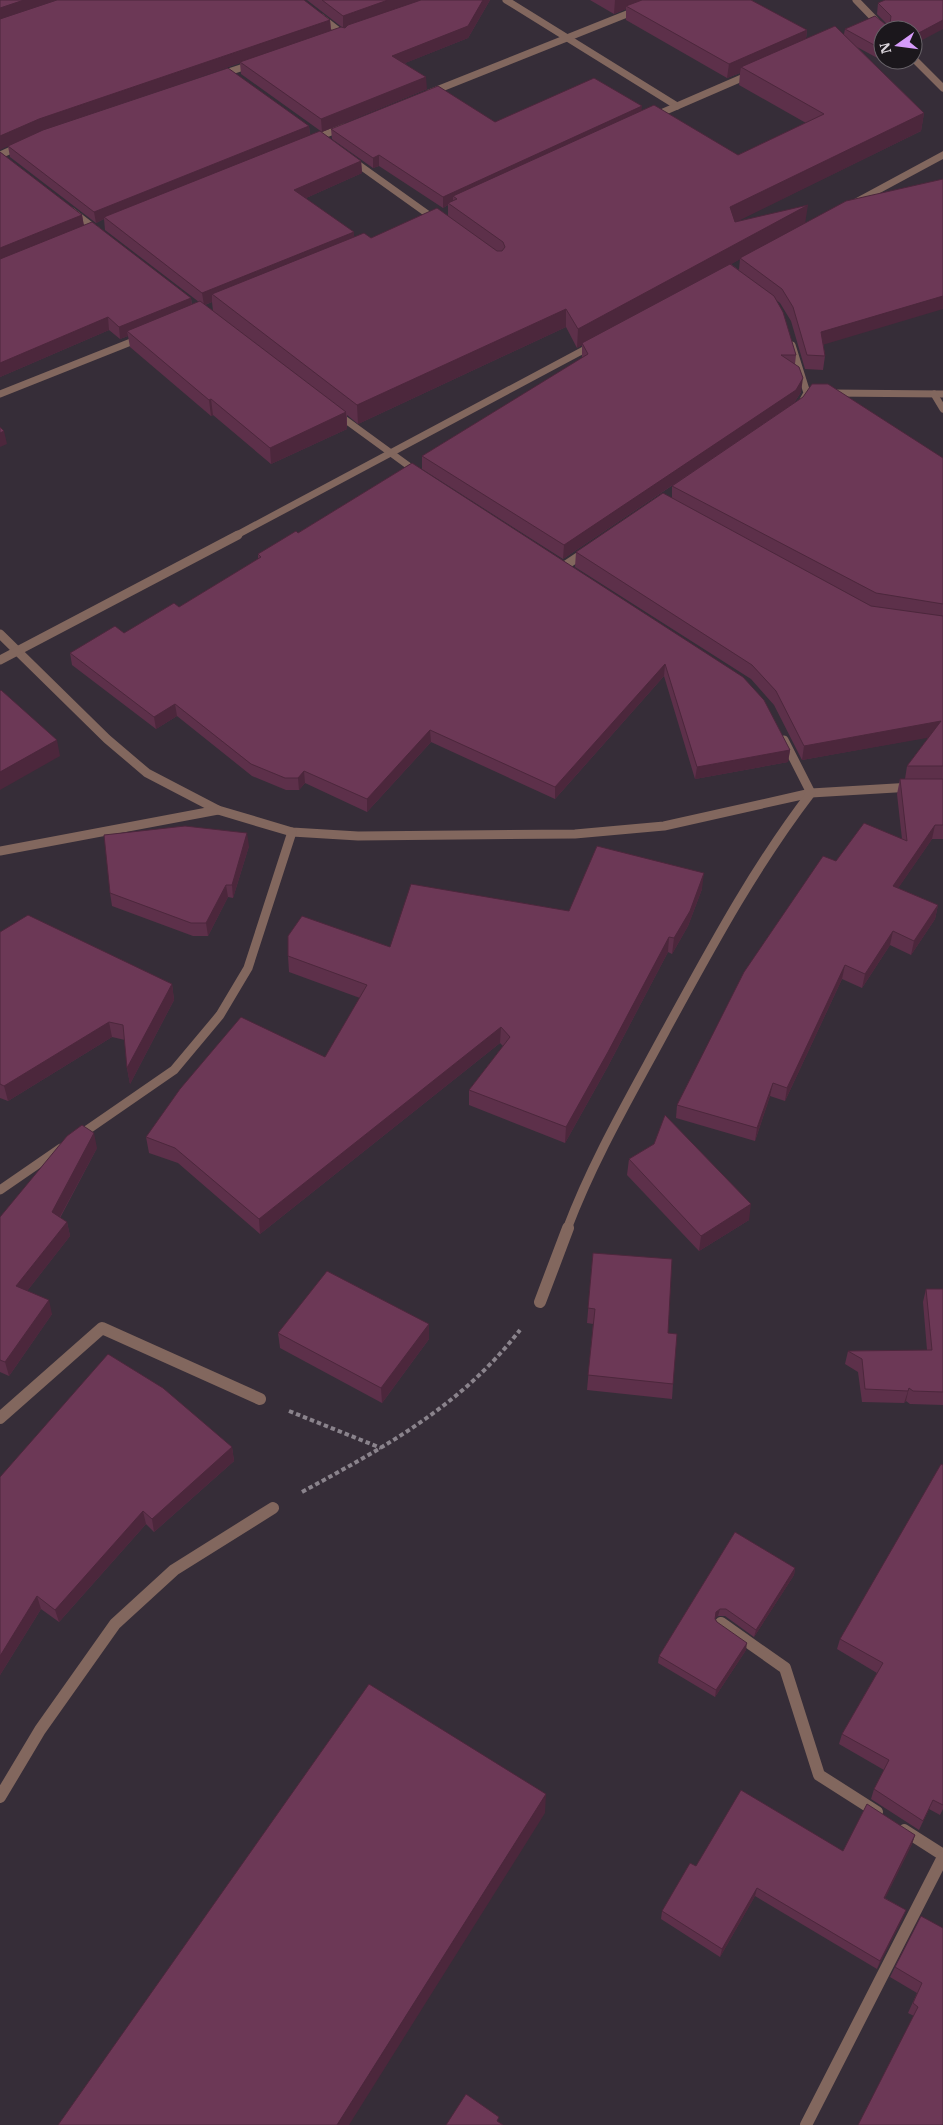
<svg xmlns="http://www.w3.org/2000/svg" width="943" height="2125" viewBox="0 0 943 2125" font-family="'IBM Plex Serif',serif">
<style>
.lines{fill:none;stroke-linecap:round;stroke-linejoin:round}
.path{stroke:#8a838c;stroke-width:4;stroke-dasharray:4.5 3;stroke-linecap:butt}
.minor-far2{stroke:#82675e;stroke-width:7}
.minor-far1{stroke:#82675e;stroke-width:9}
.minor{stroke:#82675e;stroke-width:12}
.tertiary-far1{stroke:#82675e;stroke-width:7}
.tertiary{stroke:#82675e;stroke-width:9}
.wall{fill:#5d304a;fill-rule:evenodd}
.shaded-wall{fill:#4c273c}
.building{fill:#6c3856;stroke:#4c273c}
</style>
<rect width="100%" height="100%" fill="#362d38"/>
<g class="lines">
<!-- path -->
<g class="path">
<path d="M289 1411 381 1448"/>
<path d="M302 1492C386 1446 460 1407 520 1330"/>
</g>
<!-- minor-far2 -->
<g class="minor-far2">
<path d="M506 0 677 106"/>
<path d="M321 17 344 35"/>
<path d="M219 75 253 64"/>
<path d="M429 93 662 0"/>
<path d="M654 116 751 74"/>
<path d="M313 139 344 127"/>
<path d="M0 155 20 146"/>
<path d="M352 160 436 220"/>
<path d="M72 211 98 231"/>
<path d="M792 345 807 393 802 402"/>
<path d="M831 393 943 394"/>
<path d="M0 394 141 338"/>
<path d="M934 394 943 409"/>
<path d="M336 413 417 472"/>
</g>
<!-- minor-far1 -->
<g class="minor-far1">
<path d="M563 567 587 551"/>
<path d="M0 634 107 739 147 773 218 810 292 832 358 836 575 834 664 826 811 793 912 787"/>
<path d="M0 851 218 810"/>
<path d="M77 1137 174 1070 220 1015 248 968 292 832"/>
<path d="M0 1190 61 1148"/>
<path d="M567 1229C593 1160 630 1097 665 1032 711 948 753 869 811 793L784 740"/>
</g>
<!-- minor -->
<g class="minor">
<path d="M540 1302 568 1228"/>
<path d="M0 1418 102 1328 260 1399"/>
<path d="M721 1623 785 1668 819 1775 877 1812"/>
<path d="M0 1797 40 1730 115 1624 174 1570 273 1508"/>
<path d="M904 1830 943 1855"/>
<path d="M806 2125 943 1857"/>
</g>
<!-- tertiary-far1 -->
<g class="tertiary-far1">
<path d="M856 0 885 30"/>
<path d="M913 58 943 88"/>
<path d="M856 202 943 155"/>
<path d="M235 536 593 345"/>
</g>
<!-- tertiary -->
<path class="tertiary" d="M0 660 238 535"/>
</g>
<!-- wall -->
<g class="wall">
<path d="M0 0 330 20 331 31 345 28 347 26 343 28 307 0H490L468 38 405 63 427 89 322 132 241 74 240 63 41 131 309 126 310 135 361 161 362 173 306 198 354 237 371 238 448 216V205L443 208 379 166 373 168 332 139 331 129 495 122 642 110 738 155 806 123 739 85 740 73 727 78 626 20V9L614 14 590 0H751L807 30 806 39 844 34 845 29 887 24 877 14 878 3 943 0 883 30V61L857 47 924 113 921 131 737 221 806 223 825 356 823 370 805 369 791 321 780 303 775 299 796 355 795 364 801 392 794 403 943 458V839H932L898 888 938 905 935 919 911 955 890 945 862 988 842 979 785 1101 770 1096 755 1141 676 1118 677 1105 836 861 902 839 897 794 900 779H905L907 766 929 737 802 760 774 705 751 679 575 567 576 552 672 498V486L789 407 563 559 422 469V456L582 358V345L577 348 566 327 358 424 347 415V429L271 464 213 415 211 416 130 347 128 336 120 339 109 330 0 377V152L82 215 84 226 191 298 192 305 199 302 105 230 104 219 96 223 10 157 8 146ZM740 259 739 270 731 264ZM212 302 213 311 205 305Z"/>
<path d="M412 463 790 750 788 762 695 779 664 676 555 799 431 742 367 812 305 783 299 790H286L252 776 177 716 156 729 72 665 70 653 124 633 179 607 258 559V554L298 533Z"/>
<path d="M249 846 233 898 228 897 208 936H193L112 906 110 893Z"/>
<path d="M702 889 688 926 672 954 668 952 607 1068 565 1143 469 1105V1090L503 1046 500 1043 260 1234 178 1163 149 1153 146 1137 325 1057 360 998 289 972 288 956 390 947 569 911Z"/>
<path d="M0 932 172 984 174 1000 130 1084 127 1068 125 1040 112 1037 8 1101 0 1098Z"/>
<path d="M654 1144 749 1220 699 1251 627 1175 629 1159Z"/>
<path d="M97 1148 60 1218 67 1222 70 1236 27 1291 52 1314 9 1376 0 1372V1217Z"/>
<path d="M593 1253 668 1333 673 1384 672 1399 587 1390 593 1324 587 1323Z"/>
<path d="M926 1289H943V1405L910 1404 906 1401 904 1403 862 1402 858 1372 845 1364 848 1351 927 1350 923 1302Z"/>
<path d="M278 1333 429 1339 382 1403 280 1348Z"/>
<path d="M232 1447 234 1461 154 1532 146 1524 59 1622 41 1609 0 1675V1477Z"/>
<path d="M943 1465V1809L940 1815 929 1809 919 1830 871 1799 874 1789 884 1770 839 1744 842 1734 877 1673 837 1649 840 1639Z"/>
<path d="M735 1532 795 1568 794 1575 754 1637 725 1616H718L715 1618 717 1622 746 1650 715 1697 658 1663 659 1656Z"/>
<path d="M915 1835 912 1844 885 1898 906 1910 877 1969 755 1896 720 1957 661 1919 662 1911 696 1866 843 1851Z"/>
<path d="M943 1928V2125L914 2016 908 2013 917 1993 890 1977 895 1967Z"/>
</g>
<!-- shaded-wall -->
<g class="shaded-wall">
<path d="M24 0H64L0 20V8Z"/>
<path d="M388 0H424L343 28V16Z"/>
<path d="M483 0H490L468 38 393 68 392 56Z"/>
<path d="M615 0H648L626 6V9L614 14Z"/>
<path d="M330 20 331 32 240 62V63L41 131 0 150V136L39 119Z"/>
<path d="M943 20V29L913 45V36Z"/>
<path d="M807 30 805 45 741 67 740 73 727 78 729 64Z"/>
<path d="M426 77 427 89 322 132 321 119Z"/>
<path d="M642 106 641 116 457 199 453 196V203H448V205L443 208V197Z"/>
<path d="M924 113 921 131 728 226 730 207Z"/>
<path d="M309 126 310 136 104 217V219L96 223 94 212Z"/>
<path d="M379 155V166L373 168V158Z"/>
<path d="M361 161 362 173 295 203 294 190Z"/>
<path d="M808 205 805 224 577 348 578 329Z"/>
<path d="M82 215 84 227 0 261V248Z"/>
<path d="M354 232V244L212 294V302L204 305 202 293Z"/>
<path d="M943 296V309L819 346 821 332Z"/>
<path d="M191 298 192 310 127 331 128 336 120 339 119 327Z"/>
<path d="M566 309V327L358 424 357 405Z"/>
<path d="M108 317 109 330 0 377V363Z"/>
<path d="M803 378 801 392 794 403 563 559 564 545Z"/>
<path d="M211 399 213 415 211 416 209 400Z"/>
<path d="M346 412 347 429 271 464 270 448Z"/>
<path d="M4 431 7 444 0 447V433Z"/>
<path d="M665 664 664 676 555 799V787Z"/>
<path d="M175 704 177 716 156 729 154 717Z"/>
<path d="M941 721 938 736 802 760 804 746Z"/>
<path d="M430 730 431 742 367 812V799Z"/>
<path d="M57 740 60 756 0 790V772Z"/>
<path d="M790 750 788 762 695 779 697 767Z"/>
<path d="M304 771 305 783 299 790 298 778Z"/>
<path d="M935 825 932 839 890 900 893 886Z"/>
<path d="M247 833 249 846 233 898 232 885Z"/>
<path d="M704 873 702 889 688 926 672 954 674 938Z"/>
<path d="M226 885 228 897 208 936 206 923Z"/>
<path d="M938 905 935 919 911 955 914 941Z"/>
<path d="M893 931 890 945 862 988 865 974Z"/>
<path d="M669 937 668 952 607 1068 565 1143 566 1127Z"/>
<path d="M845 965 842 979 785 1101 787 1088Z"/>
<path d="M172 984 174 1000 130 1084 127 1068Z"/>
<path d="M109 1022 112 1037 8 1101 4 1086Z"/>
<path d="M501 1027 500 1043 260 1234 259 1219Z"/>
<path d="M773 1083 770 1096 755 1141 757 1128Z"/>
<path d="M94 1133 97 1148 55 1226 52 1212Z"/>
<path d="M751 1204 749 1220 699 1251 701 1236Z"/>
<path d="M67 1222 70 1236 20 1300 16 1286Z"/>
<path d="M49 1300 52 1314 9 1376 5 1362Z"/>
<path d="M429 1324V1339L382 1403 381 1388Z"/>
<path d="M909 1388 906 1401 904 1403Z"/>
<path d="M232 1447 234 1461 154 1532 152 1519Z"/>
<path d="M143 1511 146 1524 59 1622 55 1610Z"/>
<path d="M795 1568 794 1575 754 1637 756 1630Z"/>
<path d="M37 1596 41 1609 0 1675V1656Z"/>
<path d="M720 1609 718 1616 714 1619 716 1612Z"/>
<path d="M747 1643 746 1650 715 1697 716 1690Z"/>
<path d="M546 1794 545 1813 349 2125H337Z"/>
<path d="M915 1835 912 1844 881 1906 884 1898Z"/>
<path d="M757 1888 755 1896 720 1957 722 1949Z"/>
<path d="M906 1910 903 1918 877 1969 880 1961Z"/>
</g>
<!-- building -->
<g class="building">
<path d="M0 0H24L0 8Z"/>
<path d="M57 0H304L330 20 39 119 0 136V19Z"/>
<path d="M322 0H388L343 16Z"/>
<path d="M421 0H483L468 26 392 56 426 77 321 119 240 62 341 27 345 28 348 25Z"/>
<path d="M642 0H751L807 30 729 64 626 6Z"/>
<path d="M885 0H943V20L913 36V30H883V50L845 29 875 16 885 24H890L891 16 878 3Z"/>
<path d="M835 26 924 113 730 207 735 222 808 205 578 329 566 309 357 405 212 294 364 233 371 238 437 208 497 251H502L505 247 503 242 448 203 457 199 453 196 654 105 738 155 824 114 741 67Z"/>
<path d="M228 68 309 126 94 212 8 146 43 130Z"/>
<path d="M594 78 642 106 443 197 379 155 373 158 331 129 438 86 495 122Z"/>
<path d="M320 131 361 161 294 190 354 232 202 293 104 217Z"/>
<path d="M0 152 82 215 0 248Z"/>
<path d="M943 179V296L821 332 825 356 807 355 793 307 782 289 740 258 846 201Z"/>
<path d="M92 222 191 298 119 327 108 317 0 363V259Z"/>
<path d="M730 264 774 296 783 312 796 355H781L799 367 803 378 796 390 564 545 422 456 588 354 582 343Z"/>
<path d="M200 301 346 412 270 448 211 399 209 400 127 331Z"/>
<path d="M812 384H828L943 458V604L876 593 672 486 803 397Z"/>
<path d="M0 427 4 431 0 433Z"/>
<path d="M412 463 743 677 764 700 790 750 697 767 665 664 555 787 430 730 367 799 304 771 298 778H285L251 764 175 704 154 717 70 653 115 626 124 633 174 603 179 607 261 557 258 554 296 531 298 533Z"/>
<path d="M663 493 871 606 943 616V766H907L941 721 804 746 776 691 752 665 576 552Z"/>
<path d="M1 690 57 740 0 772V691Z"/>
<path d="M900 779H943V825H935L893 886 938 905 914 941 893 931 865 974 845 965 787 1088 773 1083 757 1128 677 1105 744 972 823 856 836 861 864 823 907 841Z"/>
<path d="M185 826 247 833 232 885H226L206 923H191L110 893 104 835Z"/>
<path d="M597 846 704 873 690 911 674 938 669 937 608 1052 566 1127 469 1090 510 1037 501 1027 259 1219 175 1148 146 1137 180 1089 241 1017 325 1057 367 985 288 956V936L302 916 390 947 411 884 569 911Z"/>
<path d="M28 915 172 984 127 1068 123 1025 109 1022 4 1086 0 1084V932Z"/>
<path d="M665 1115 751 1204 701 1236 629 1159 654 1144Z"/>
<path d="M82 1125 94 1133 52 1212 67 1222 16 1286 49 1300 5 1362 0 1360V1217L67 1136Z"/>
<path d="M593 1253 672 1259 668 1333 677 1334 673 1384 588 1375 595 1309 588 1308Z"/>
<path d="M327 1271 429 1324 381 1388 278 1333Z"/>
<path d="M926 1289H943V1392L913 1391 909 1388 908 1391 865 1389 862 1359 848 1351 932 1350Z"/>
<path d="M108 1354 163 1388 232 1447 152 1519 143 1511 55 1610 37 1596 0 1656V1477Z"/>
<path d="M941 1464 943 1465V1805L933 1800 923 1821 874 1789 889 1760 842 1734 883 1663 840 1639Z"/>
<path d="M735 1532 795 1568 756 1630 726 1609H720L716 1612 715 1619 717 1622 747 1643 716 1690 659 1656Z"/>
<path d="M369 1684 546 1794 337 2125H58Z"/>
<path d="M741 1790 843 1851 867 1804 915 1835 884 1898 906 1910 880 1961 757 1888 722 1949 662 1911 690 1863 696 1866Z"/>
<path d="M921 1916 943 1928V2125H858L918 2007 913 2003 922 1983 895 1967Z"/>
<path d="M466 2094 499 2117 497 2121 503 2125H446Z"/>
</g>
<!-- north arrow -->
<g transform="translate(898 45) rotate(256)"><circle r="24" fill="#1b171c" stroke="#676268"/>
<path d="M0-4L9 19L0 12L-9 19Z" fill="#d69bfa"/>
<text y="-8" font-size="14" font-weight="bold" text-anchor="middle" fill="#d9d3da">N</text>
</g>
</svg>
